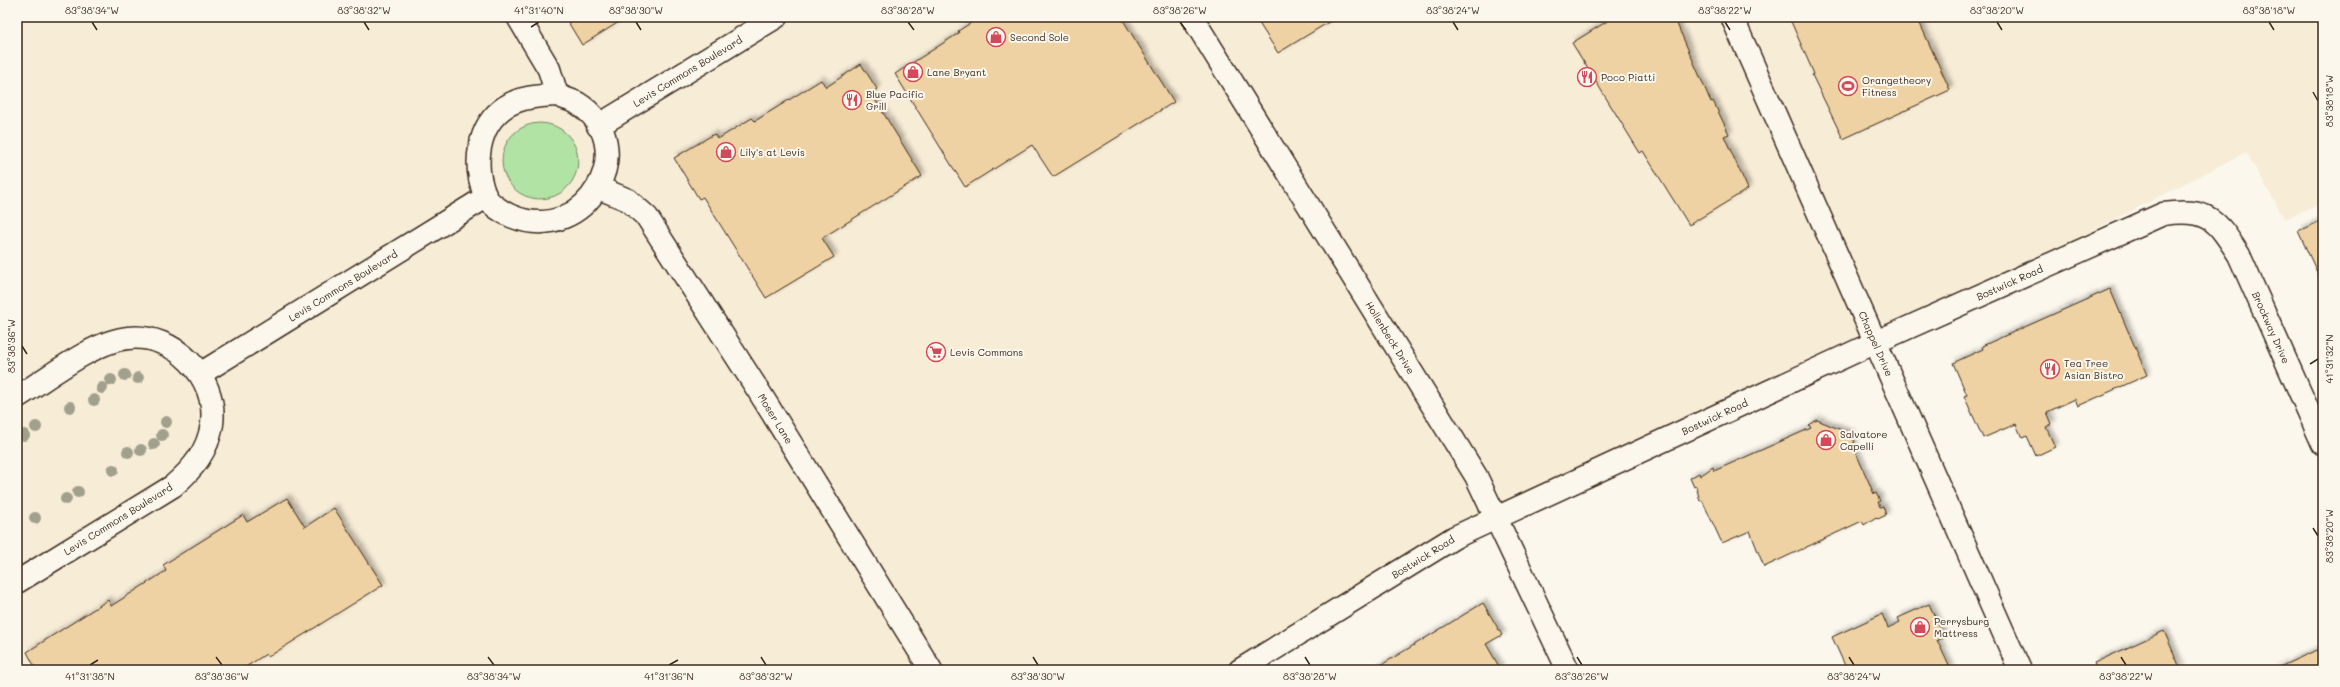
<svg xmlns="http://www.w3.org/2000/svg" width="2340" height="687" viewBox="0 0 2340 687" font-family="Mali,sans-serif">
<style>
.built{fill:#f7ecd6}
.green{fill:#b0e3a4;stroke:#768661}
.building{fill:#efd2a3;stroke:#3b2a1e;filter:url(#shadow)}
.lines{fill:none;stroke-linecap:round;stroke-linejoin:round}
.street-casing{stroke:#3b2a1e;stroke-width:25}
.street{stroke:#fbf7ec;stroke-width:22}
.tree{fill:#a1a08d}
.ticks{fill:none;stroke:#3b2a1e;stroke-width:1.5}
.labels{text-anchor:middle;stroke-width:4;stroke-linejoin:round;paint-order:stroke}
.poi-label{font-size:10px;fill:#3b2a1e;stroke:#fbf7ec;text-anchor:start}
.street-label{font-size:10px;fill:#3b2a1e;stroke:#fbf7ec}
.neatline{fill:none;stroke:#3b2a1e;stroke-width:1.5}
.ticks-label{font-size:10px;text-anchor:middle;fill:#3b2a1e}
</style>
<defs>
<filter id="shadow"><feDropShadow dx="3.5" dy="-3.5" stdDeviation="2" flood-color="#0004"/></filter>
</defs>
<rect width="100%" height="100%" fill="#fbf7ec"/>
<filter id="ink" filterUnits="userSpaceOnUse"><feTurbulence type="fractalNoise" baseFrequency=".025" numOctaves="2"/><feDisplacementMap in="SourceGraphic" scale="8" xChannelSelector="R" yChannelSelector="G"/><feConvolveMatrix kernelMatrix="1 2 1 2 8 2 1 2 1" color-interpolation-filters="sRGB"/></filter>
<g filter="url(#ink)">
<!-- built -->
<path class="built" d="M17 17H2323V202L2285 219 2246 152 1876 342 1526 503 1240 670H17Z"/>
<!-- green -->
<circle class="green" cx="540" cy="161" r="38"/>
<!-- building -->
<g class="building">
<path d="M565 17H627L582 45Z"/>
<path d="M980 17H1121L1174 102 1053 177 1032 145 965 187 895 74 959 33 958 31Z"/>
<path d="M1255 17H1337L1278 53Z"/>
<path d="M1614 17H1678L1680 22 1677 24 1711 102 1713 101 1729 134 1724 136 1748 189 1689 225 1643 151 1640 153 1572 43Z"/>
<path d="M1789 17H1917L1950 90 1843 139 1812 75 1814 74Z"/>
<path d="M861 64 877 89 871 93 922 176 822 238 834 257 766 298 703 197 699 199 674 158 714 134 718 139 752 118 755 121 821 80 826 87 828 86Z"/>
<path d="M2323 220V285L2298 231Z"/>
<path d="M2110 289 2147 375 2078 406 2075 399 2047 412 2052 424 2046 427 2055 447 2036 456 2027 436 2022 438 2016 424 1983 438 1964 396 1967 395 1953 363 1983 349 1982 346Z"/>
<path d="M1817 420 1851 434 1855 442 1852 444 1874 494 1876 493 1880 501 1878 502 1880 507 1883 506 1886 515 1878 519 1876 517 1864 525 1862 521 1764 567 1750 531 1722 543 1702 500 1700 501 1696 486 1694 487 1690 478 1699 473 1700 476 1713 467 1714 471 1811 428 1809 425Z"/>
<path d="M287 498 305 527 334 508 383 585 268 657 266 654 241 670H34L36 669 27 652 108 600 111 606 166 571 163 565 243 515 247 522Z"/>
<path d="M1483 603 1502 635 1486 644 1500 668 1496 670H1373Z"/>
<path d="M1929 604 1944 637 1937 640 1951 670H1847L1832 637 1882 614 1888 628 1900 622 1898 618Z"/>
<path d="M2164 631 2181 670H2097L2094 663Z"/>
<path d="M2323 647V670H2273Z"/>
</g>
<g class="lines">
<defs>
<g id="street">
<path d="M518 17 549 69 557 95"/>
<path id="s1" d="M1192 17 1476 476 1568 670"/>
<path id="s2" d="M1732 17 2020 670"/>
<path d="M557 95C563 98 571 100 577 103 644 144 587 248 511 216 502 212 489 204 485 195 473 166 477 126 505 107 520 97 539 96 557 95Z"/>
<path id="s3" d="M598 126 776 17"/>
<path id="s4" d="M599 188 628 200 647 217 758 390 931 670"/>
<path id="s5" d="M200 374 486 197"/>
<path d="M17 397C47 379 94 341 128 338 174 333 218 377 212 424 208 451 193 469 173 486L17 582"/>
<path id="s6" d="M1240 670 1455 537 1876 342 2163 214C2209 208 2216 219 2239 255L2323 444"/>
</g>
</defs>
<!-- street casing -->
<use href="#street" class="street-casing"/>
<!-- street -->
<use href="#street" class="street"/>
</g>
<!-- trees -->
<g class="tree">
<circle cx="125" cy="375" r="6"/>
<circle cx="138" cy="378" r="6"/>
<circle cx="111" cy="380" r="6"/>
<circle cx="102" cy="388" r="6"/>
<circle cx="94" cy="400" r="6"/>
<circle cx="70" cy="407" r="6"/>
<circle cx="166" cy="422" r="6"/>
<circle cx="36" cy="427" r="6"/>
<circle cx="24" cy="435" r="6"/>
<circle cx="162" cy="435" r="6"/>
<circle cx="154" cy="444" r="6"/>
<circle cx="141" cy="450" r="6"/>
<circle cx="128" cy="452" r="6"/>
<circle cx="113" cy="470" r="6"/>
<circle cx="78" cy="492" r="6"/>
<circle cx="66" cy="499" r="6"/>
<circle cx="35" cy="518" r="6"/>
</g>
</g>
<!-- ticks -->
<path class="ticks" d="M92 22 97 30M364 22 369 30M636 22 641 30M908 22 914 30M1180 22 1186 30M1453 22 1458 30M1725 22 1730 30M1997 22 2002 30M2269 22 2274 30M531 27 539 22M2313 92 2318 101M22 346 27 354M2310 364 2318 359M2313 528 2318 536M216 657 222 665M488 657 494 665M761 657 766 665M1033 657 1038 665M1305 657 1310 665M1577 657 1582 665M1849 657 1854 665M2121 657 2126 665M90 665 98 660M669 665 678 660"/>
<!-- icons -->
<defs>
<symbol id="shop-ring" viewBox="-11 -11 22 22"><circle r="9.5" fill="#fbf7ec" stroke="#d1495b" stroke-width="1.5"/><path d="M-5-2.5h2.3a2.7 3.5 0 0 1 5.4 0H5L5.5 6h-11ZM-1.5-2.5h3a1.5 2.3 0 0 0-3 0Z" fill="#d1495b"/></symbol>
<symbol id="restaurant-ring" viewBox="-11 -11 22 22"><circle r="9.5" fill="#fbf7ec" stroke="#d1495b" stroke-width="1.5"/><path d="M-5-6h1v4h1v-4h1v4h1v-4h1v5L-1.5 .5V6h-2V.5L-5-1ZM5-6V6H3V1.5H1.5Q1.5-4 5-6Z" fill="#d1495b"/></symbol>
<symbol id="stadium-ring" viewBox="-11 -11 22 22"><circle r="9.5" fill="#fbf7ec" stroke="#d1495b" stroke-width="1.5"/><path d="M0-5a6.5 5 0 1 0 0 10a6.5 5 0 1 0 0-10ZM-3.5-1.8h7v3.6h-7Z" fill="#d1495b"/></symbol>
<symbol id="supermarket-ring" viewBox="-11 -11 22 22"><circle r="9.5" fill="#fbf7ec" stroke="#d1495b" stroke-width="1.5"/><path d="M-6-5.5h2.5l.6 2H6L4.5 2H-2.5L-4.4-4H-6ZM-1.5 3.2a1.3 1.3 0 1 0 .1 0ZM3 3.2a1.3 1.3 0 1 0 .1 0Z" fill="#d1495b"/></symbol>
</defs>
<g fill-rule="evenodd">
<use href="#shop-ring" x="985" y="26" width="22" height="22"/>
<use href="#shop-ring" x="902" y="61" width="22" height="22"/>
<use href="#restaurant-ring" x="1576" y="66" width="22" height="22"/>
<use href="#stadium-ring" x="1837" y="75" width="22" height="22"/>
<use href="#restaurant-ring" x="841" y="89" width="22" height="22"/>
<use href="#shop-ring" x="715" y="141" width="22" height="22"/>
<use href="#supermarket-ring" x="925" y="341" width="22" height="22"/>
<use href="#restaurant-ring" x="2039" y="358" width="22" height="22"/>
<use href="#shop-ring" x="1815" y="429" width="22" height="22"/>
<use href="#shop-ring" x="1909" y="616" width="22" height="22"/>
</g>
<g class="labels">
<!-- poi labels -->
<g class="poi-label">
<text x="1010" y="41">Second Sole</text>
<text x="927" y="76">Lane Bryant</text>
<text x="1601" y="81">Poco Piatti</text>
<text x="1862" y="84">Orangetheory<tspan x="1862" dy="12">Fitness</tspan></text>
<text x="866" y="98">Blue Pacific<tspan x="866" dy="12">Grill</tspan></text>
<text x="740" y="156">Lily's at Levis</text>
<text x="950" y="356">Levis Commons</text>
<text x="2064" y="367">Tea Tree<tspan x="2064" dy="12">Asian Bistro</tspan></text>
<text x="1840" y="438">Salvatore<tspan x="1840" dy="12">Capelli</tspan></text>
<text x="1934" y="625">Perrysburg<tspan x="1934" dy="12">Mattress</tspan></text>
</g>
<!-- street labels -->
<g class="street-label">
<text dy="4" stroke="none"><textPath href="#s3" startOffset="105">Levis Commons Boulevard</textPath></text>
<text dy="4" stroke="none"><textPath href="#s6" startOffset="863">Bostwick Road</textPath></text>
<text dy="4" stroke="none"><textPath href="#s5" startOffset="168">Levis Commons Boulevard</textPath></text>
<text dy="4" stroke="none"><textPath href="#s6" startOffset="1205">Brockway Drive</textPath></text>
<text dy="4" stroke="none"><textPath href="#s1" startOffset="377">Hollenbeck Drive</textPath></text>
<text dy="4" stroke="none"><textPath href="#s2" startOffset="357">Chappel Drive</textPath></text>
<text dy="4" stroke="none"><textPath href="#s6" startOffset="539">Bostwick Road</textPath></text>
<text dy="4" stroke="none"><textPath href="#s4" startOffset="296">Moser Lane</textPath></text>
<text transform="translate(118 519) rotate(-32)" y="4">Levis Commons Boulevard</text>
<text dy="4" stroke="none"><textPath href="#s6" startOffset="215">Bostwick Road</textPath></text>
</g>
</g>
<!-- margin -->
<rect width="2340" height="687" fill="none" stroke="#fbf7ec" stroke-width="44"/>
<rect x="22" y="22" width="2296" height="643" class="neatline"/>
<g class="ticks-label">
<text x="92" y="14">83°38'34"W</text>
<text x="364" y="14">83°38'32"W</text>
<text x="539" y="14">41°31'40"N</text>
<text x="636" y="14">83°38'30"W</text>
<text x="908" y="14">83°38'28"W</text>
<text x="1180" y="14">83°38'26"W</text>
<text x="1453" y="14">83°38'24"W</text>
<text x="1725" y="14">83°38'22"W</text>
<text x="1997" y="14">83°38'20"W</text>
<text x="2269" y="14">83°38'18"W</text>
<text transform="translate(2329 101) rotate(-90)" y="4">83°38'18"W</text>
<text transform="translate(11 346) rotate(-90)" y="4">83°38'36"W</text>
<text transform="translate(2329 359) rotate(-90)" y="4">41°31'32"N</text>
<text transform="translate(2329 536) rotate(-90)" y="4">83°38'20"W</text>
<text x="90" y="680">41°31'38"N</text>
<text x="222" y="680">83°38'36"W</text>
<text x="494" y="680">83°38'34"W</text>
<text x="669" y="680">41°31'36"N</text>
<text x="766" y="680">83°38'32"W</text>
<text x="1038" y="680">83°38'30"W</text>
<text x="1310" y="680">83°38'28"W</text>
<text x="1582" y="680">83°38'26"W</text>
<text x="1854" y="680">83°38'24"W</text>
<text x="2126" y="680">83°38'22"W</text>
</g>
</svg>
